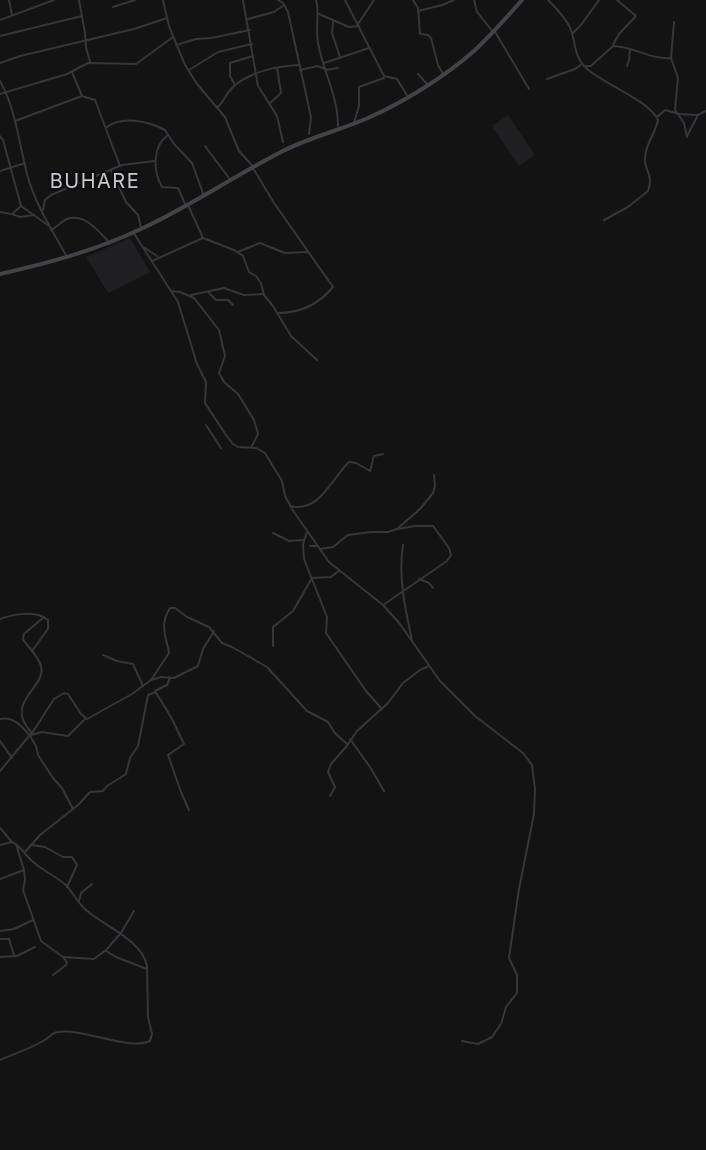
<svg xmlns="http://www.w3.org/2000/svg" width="706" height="1150" viewBox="0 0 706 1150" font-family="Inter,sans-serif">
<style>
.built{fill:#1f1f21}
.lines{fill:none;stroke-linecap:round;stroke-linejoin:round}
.minor{stroke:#36363b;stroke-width:2}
.secondary{stroke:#424348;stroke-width:4}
.labels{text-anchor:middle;stroke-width:4.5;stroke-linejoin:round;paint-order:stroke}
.quarter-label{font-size:20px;letter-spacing:1.5px;fill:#c6c7cf;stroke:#0e0e0f}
</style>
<rect width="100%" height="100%" fill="#131314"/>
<!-- built -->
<g class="built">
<path d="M508 115 535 155 519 166 492 126Z"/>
<path d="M130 238 150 272 108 293 86 257Z"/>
</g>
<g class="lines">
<!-- minor -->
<g class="minor">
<path d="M9 0 12 15"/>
<path d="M79 0 85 33 86 47 90 62"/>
<path d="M163 0 169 26 185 65 197 84 225 117 239 151 250 163 274 203 333 287C319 304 300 313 278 313"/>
<path d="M243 0 258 86 277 116 283 142"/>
<path d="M278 0 283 3 288 12 311 117 309 134"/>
<path d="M316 0C320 14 315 28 318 43 323 71 338 96 338 126"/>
<path d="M345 0 384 76 397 79 408 97"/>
<path d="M413 0 418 8 420 34 428 35 431 38 438 65 443 74"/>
<path d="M474 0 477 12 493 32"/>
<path d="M548 0C556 8 567 19 571 30 576 44 574 57 586 68 603 84 649 100 658 120 655 135 644 145 645 162 647 174 653 176 648 191L628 207 604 220"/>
<path d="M113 7 135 0"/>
<path d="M418 11 442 5 454 0"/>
<path d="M319 14 349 27 359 26"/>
<path d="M248 19 274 12 284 5"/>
<path d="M0 20 54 0"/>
<path d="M333 22 332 33 340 57"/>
<path d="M674 22 671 58 678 78 675 110 684 123 687 137"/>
<path d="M358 24 374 0"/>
<path d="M494 30 529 89"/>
<path d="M572 34 581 25 599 0"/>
<path d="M0 36 82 16"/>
<path d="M176 45 196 39 211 38 250 30"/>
<path d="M613 45 619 34 636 16 617 0"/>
<path d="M0 63 20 56 134 29 167 18"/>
<path d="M324 63 369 48"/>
<path d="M584 66H591L613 46C633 46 651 60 671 58"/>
<path d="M627 66 629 61 630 49"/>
<path d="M189 70 218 52 252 44"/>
<path d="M300 70 317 66 326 69"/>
<path d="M326 70 338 68"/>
<path d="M72 72 82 96 95 100 120 166"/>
<path d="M418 74 427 84"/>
<path d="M547 79 575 69 582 64"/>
<path d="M0 81C16 110 19 143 27 174 35 204 52 230 67 257"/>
<path d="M235 85 230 76V63L253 56"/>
<path d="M0 94 67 74 88 63 136 64 173 37"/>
<path d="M270 103 281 93 277 68"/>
<path d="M218 107C224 101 226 94 232 88 248 72 277 66 299 65"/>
<path d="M677 114 698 115"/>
<path d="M657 117 665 110 676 113"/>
<path d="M15 121 82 96"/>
<path d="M354 123 359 106V87L384 78"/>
<path d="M106 128C121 115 148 121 165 130L174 144 192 163 204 196"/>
<path d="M168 135C152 146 153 172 162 187L178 188 186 206"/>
<path d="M0 136 3 140 21 206"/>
<path d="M687 136 698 115 706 111"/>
<path d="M205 146 229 178"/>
<path d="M111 170 126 202 138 215 141 228"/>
<path d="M0 171 25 163"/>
<path d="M188 205 203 238 234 250 243 256 249 272 256 276 261 283 264 295 273 306 291 336 317 360"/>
<path d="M43 210 45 200 51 195 122 165 155 161"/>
<path d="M0 212 12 214 21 206 49 226"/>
<path d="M12 214 20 217 34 215"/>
<path d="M51 230C57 227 62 221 67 219 85 213 98 231 108 241"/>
<path d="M133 232 178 302 197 364 206 382 205 403 226 435 233 444 238 447 256 448 265 453 282 481 285 496 294 512 329 562 383 605 400 624 440 681 475 716 523 753 532 765 535 789 534 814 519 889 509 958 517 975V993L506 1007 501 1024 492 1037 478 1044 462 1041"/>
<path d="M145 248 157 256"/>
<path d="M238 252 260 243 285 253 308 252"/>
<path d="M152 261 203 238"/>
<path d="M171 291 180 292 194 298 219 330 225 356 219 373 224 382 238 394 254 420 258 434 252 446"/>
<path d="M208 292 216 300H228L233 305"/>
<path d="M191 295 224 288 244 295 264 294"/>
<path d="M206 425 221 448"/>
<path d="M290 506C320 513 331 479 349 462L356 463 370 471 374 456 383 454"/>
<path d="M307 532 303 544 304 559 327 617 326 633 366 691 382 709"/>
<path d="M273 533 289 541 303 540"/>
<path d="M403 545C398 577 405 608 412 640"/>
<path d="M310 546H318"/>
<path d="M320 549 333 547 348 535 371 532H388L397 529 420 509 433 493 435 486 434 475"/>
<path d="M419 579 429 583 433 588"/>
<path d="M383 605 447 561 451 555 449 548 433 526H415L397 529"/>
<path d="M0 619C14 614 36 610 48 620V629L32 651"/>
<path d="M273 646V627L293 611 312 578 331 577 340 570"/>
<path d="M103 655 117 661 133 664 143 686"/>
<path d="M170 678 167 685 155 691 171 717 184 744 168 755 181 792 189 810"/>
<path d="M151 680 161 677 174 678 198 666 203 649 214 631"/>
<path d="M0 719C13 716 22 726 30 736"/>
<path d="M32 733C2 702 47 688 41 666 38 655 28 648 23 639L24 634 44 617"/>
<path d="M31 735 42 732 68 736 85 719"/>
<path d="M30 736 36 746 38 755 53 778 62 788 73 809"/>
<path d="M350 739 370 767 384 791"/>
<path d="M0 741 12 758"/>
<path d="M0 771 34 730 54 699 64 693 68 694 81 714 87 719 132 694 151 680 169 653C166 635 159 626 170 608H175L187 617 209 627 222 643 232 647 267 667 307 711 328 722 335 733 347 744"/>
<path d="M330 796 335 787 328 772 331 764 346 747 357 731 388 703 403 683 420 670 429 666"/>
<path d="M0 828 12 842"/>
<path d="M16 844 24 870 25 880 23 890 41 941 63 957 67 962 66 965 53 975"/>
<path d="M0 845 12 842C21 846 24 854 32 861 42 870 55 876 66 885 73 893 78 903 86 910 104 926 142 940 147 966L148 1017 152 1034 150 1041C128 1051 84 1028 58 1032 52 1032 48 1039 43 1041 29 1049 14 1054 0 1060"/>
<path d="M32 845 45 847 63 857H72L77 865 67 887"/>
<path d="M25 852 40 835 78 805 90 792 103 791 107 786 126 774 130 758 138 746 148 695 156 692"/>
<path d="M0 879 24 870"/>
<path d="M79 901 81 893 92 884"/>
<path d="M0 931 14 929 33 920"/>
<path d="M121 933 134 911"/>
<path d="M0 939H9L14 955"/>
<path d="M106 951 116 957 147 969"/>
<path d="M0 957 17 956 35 947"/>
<path d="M63 957 94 959 106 950 121 933"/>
</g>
<!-- secondary -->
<path class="secondary" d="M0 274C49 263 97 250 143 228 190 206 233 177 279 153 307 138 338 131 368 118 404 102 446 76 475 50 492 34 507 17 522 0"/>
</g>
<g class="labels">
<!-- quarter labels -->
<g class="quarter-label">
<text x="95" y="188">BUHARE</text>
</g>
</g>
</svg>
